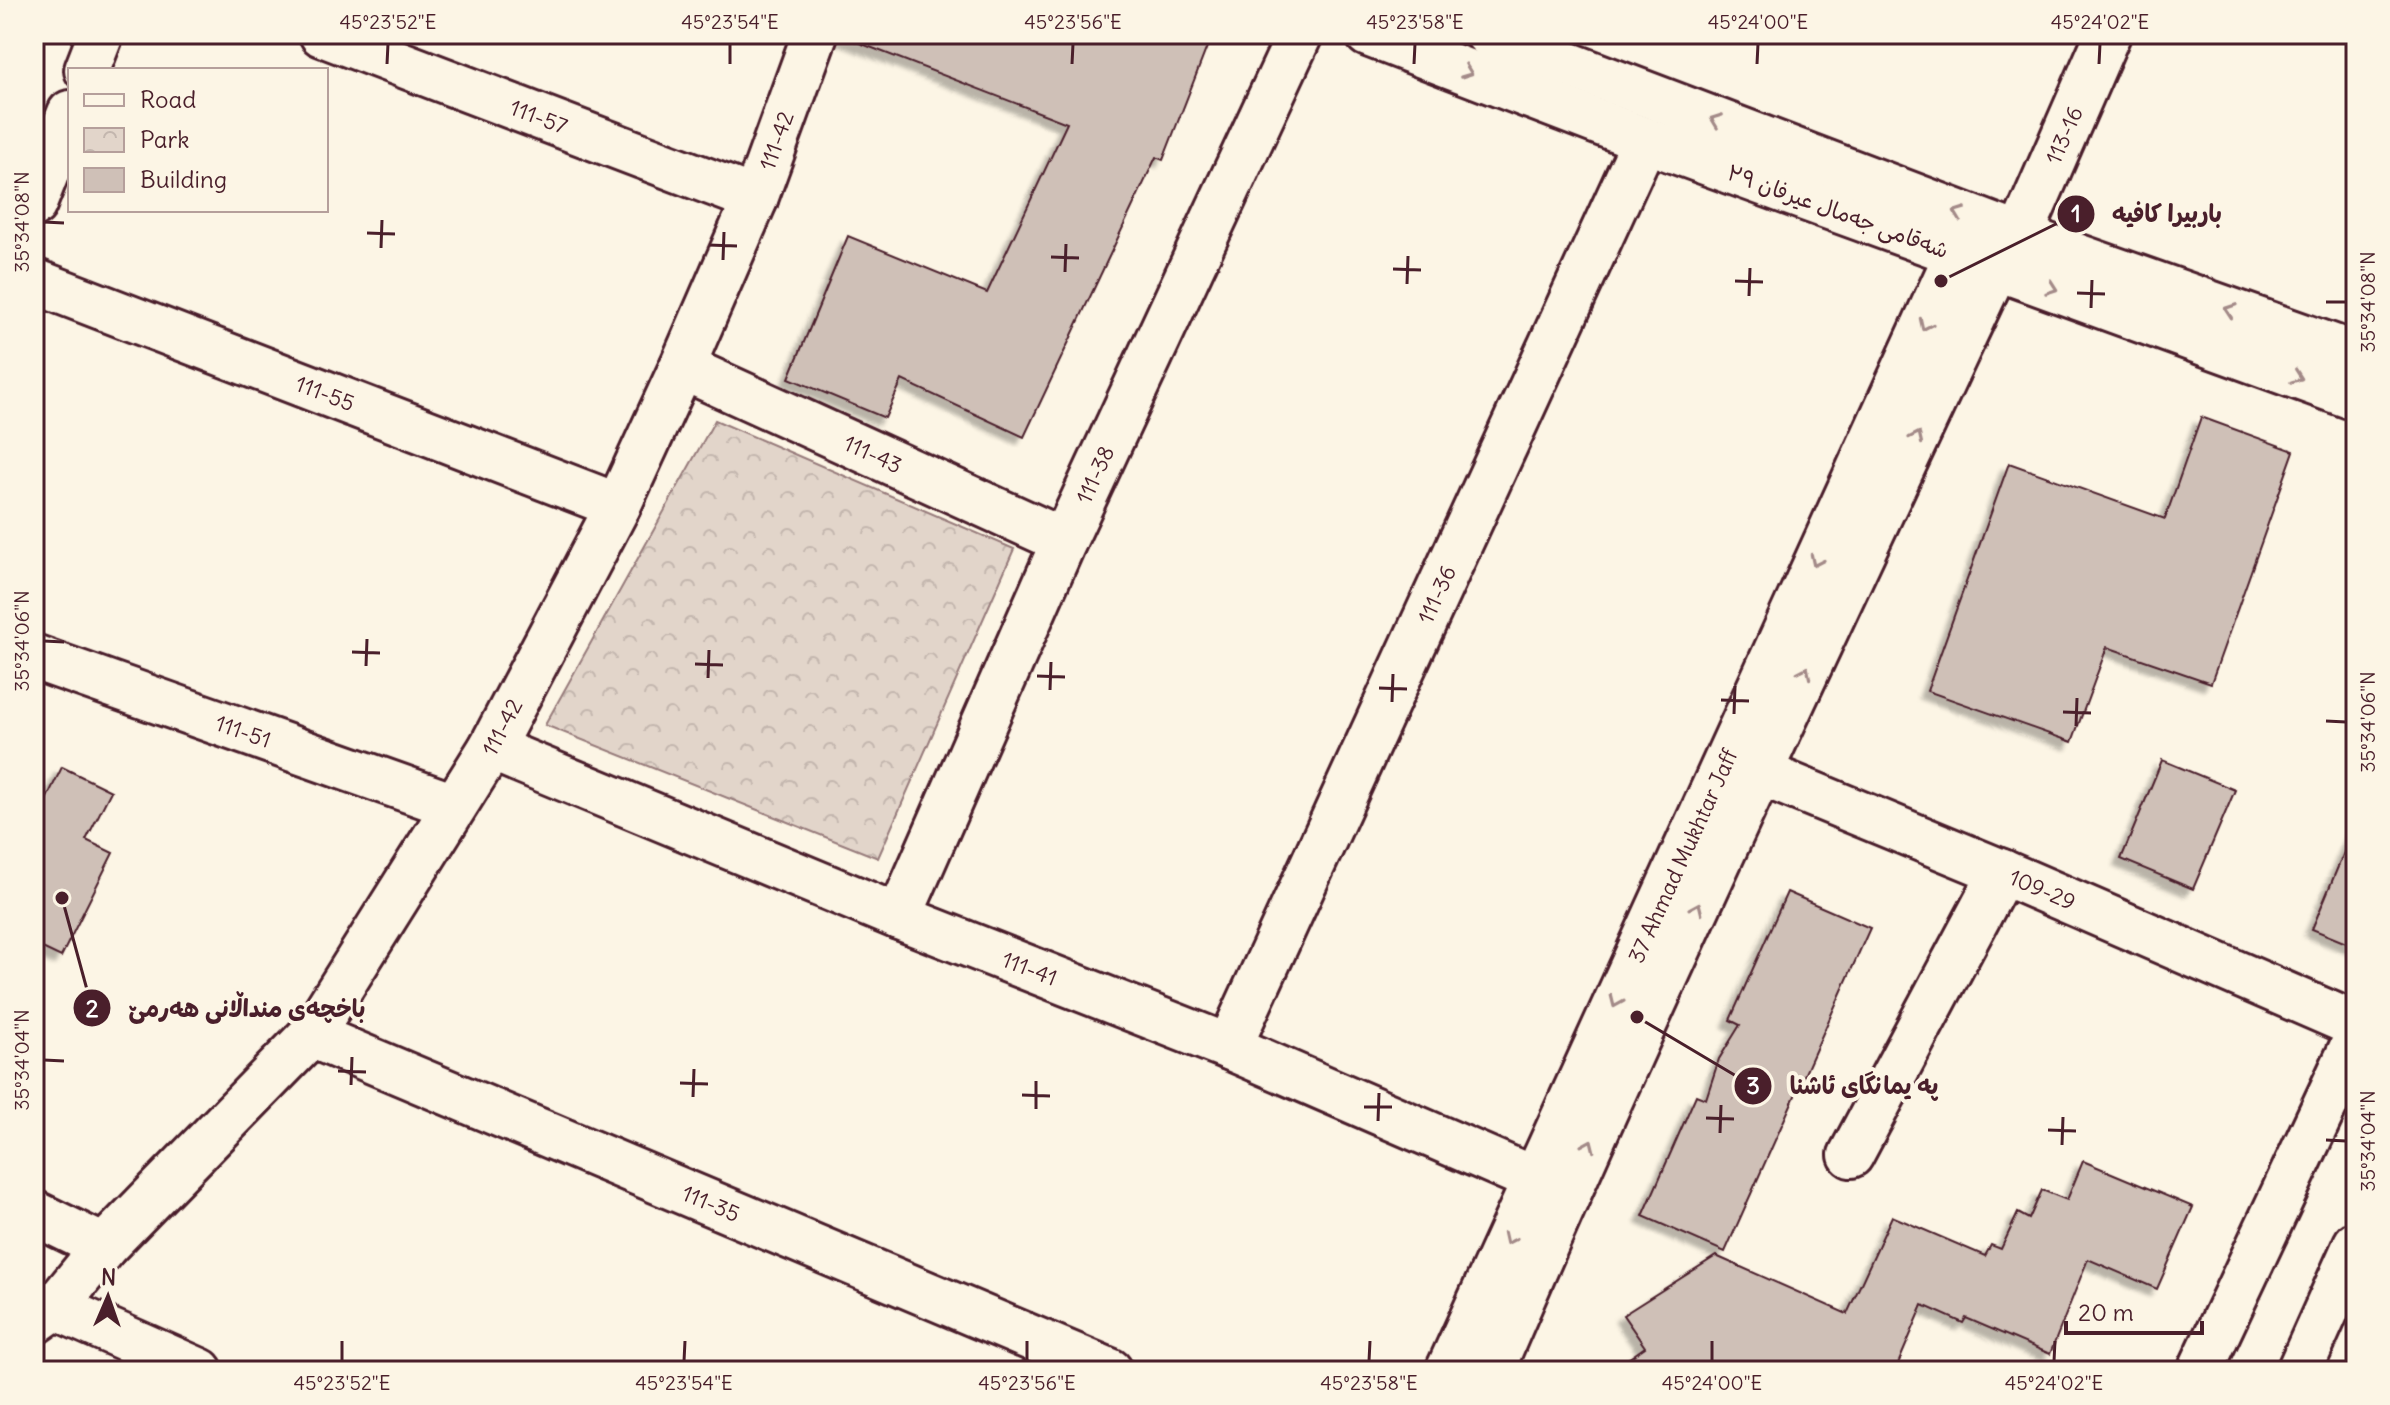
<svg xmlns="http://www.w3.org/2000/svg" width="2390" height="1405" viewBox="0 0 2390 1405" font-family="Delius,'Playpen Sans Arabic',sans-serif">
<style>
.park{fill:url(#park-crowns);stroke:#967a7a;stroke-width:2}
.building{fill:#cfc0b7;stroke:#4a1f2b;stroke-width:2;filter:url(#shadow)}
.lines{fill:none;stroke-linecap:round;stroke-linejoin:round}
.minor-casing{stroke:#4a1f2b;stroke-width:50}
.major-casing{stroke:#4a1f2b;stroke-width:50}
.minor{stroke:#fcf5e5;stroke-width:44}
.major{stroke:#fcf5e5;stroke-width:44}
.oneway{stroke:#a38a88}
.ticks{fill:none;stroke:#4a1f2b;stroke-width:3}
.labels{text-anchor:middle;stroke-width:8;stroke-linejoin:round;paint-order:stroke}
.street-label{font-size:22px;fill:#4a1f2b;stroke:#fcf5e5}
.leader{fill:none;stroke:#4a1f2b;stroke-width:3}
.callout-dot{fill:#4a1f2b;stroke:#fcf5e5;stroke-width:3}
.mark-label{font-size:24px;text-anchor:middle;font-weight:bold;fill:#fff}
.callout-label{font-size:24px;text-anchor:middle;font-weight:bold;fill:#4a1f2b;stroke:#fcf5e5;stroke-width:8;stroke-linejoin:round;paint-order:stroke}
.neatline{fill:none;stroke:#4a1f2b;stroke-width:3}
.ticks-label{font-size:20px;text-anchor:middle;fill:#4a1f2b}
</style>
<defs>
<pattern id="park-crowns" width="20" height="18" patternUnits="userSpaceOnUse" patternTransform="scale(2)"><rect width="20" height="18" fill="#e2d5ca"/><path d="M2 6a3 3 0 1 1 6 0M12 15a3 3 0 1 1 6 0" fill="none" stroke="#c3b6ae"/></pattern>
<filter id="shadow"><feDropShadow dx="-7" dy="7" stdDeviation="2" flood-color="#0004"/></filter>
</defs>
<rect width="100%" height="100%" fill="#fcf5e5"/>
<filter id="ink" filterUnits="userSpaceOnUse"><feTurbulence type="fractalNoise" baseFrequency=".0125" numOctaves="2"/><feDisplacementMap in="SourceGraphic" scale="16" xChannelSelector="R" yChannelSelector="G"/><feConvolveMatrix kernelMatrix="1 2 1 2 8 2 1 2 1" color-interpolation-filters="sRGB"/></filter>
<g filter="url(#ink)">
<!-- park -->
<path class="park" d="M715 420 1014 549 878 858 545 725Z"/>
<!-- building -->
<g class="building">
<path d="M844 34H1212L1163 160 1156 157 1024 437 902 380 885 418 789 378 848 236 987 293 1067 123 844 37Z"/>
<path d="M2201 417 2294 451 2211 683 2107 647 2072 742 1927 691 2009 463 2165 519Z"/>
<path d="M2162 760 2235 790 2193 889 2121 859Z"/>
<path d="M62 767 111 791 86 840 113 853 61 957 34 944V798L44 804Z"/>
<path d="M2355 826H2356V947L2312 929Z"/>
<path d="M1787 892 1870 928 1725 1252 1643 1216 1696 1095 1706 1099 1719 1059 1740 1025 1730 1020Z"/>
<path d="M2083 1161 2193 1207 2157 1289 2088 1259 2050 1354 1966 1318 1963 1323 1923 1305 1895 1371H1611L1645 1347 1623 1315 1716 1256 1847 1314 1892 1216 1985 1256 1991 1245 2001 1249 2018 1213 2029 1219 2042 1190 2067 1200Z"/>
</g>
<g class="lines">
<defs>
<g id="minor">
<path id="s1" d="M322 34 755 199"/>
<path d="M87 70 101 34"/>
<path d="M34 204 70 113"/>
<path id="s2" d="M2020 236 2108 34"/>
<path id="s3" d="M34 281 618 506"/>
<path id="s4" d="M682 367 1064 541"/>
<path id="s5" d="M34 657 454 806"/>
<path id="s6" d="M491 748 899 917 1229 1047 1561 1191"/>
<path id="s7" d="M1732 761 2002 872 2356 1025"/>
<path id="s8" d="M899 917 1064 541 1300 34"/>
<path id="s9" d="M311 1035 1110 1371"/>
<path id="s10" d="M1229 1047 1645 140"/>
<path d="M1851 1155 2002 872"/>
<path d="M34 1213 104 1247"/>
<path d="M55 1307 200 1371"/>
<path id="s11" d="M34 1322 55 1307 104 1247 311 1035 491 748 618 506 682 367 755 199 815 34"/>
<path id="s12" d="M1448 1371 1957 254"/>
<path d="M1491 1371C1651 999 1824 634 1996 268"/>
<path d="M2200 1371 2356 1039"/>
<path d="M2299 1371 2356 1244"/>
</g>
<g id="major">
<path d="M1368 34 1645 140 2356 398"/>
<path d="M1488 34 2020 236 2356 355"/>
</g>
</defs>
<!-- minor casing -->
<use href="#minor" class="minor-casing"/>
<!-- major casing -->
<use href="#major" class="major-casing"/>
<!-- minor -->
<use href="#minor" class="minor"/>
<!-- major -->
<use href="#major" class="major"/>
</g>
<!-- one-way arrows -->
<defs><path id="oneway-chevron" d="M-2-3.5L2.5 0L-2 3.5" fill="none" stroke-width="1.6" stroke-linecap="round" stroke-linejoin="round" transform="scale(2)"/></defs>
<g class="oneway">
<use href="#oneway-chevron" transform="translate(1467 72) rotate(21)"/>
<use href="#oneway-chevron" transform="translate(1716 120) rotate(-159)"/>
<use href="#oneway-chevron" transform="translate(1959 213) rotate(-159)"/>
<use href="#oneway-chevron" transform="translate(2052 288) rotate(20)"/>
<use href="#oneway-chevron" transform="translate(2230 310) rotate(-161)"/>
<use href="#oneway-chevron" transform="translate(1925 325) rotate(115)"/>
<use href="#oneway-chevron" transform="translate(2297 377) rotate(20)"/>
<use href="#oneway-chevron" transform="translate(1917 437) rotate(-65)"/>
<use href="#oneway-chevron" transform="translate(1816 561) rotate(115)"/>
<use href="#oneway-chevron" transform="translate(1805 672) rotate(-65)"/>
<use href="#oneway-chevron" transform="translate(1697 908) rotate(-66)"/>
<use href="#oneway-chevron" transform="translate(1616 1002) rotate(114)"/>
<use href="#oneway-chevron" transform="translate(1589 1145) rotate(-66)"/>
<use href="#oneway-chevron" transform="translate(1509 1239) rotate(115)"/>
</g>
</g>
<!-- ticks -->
<path class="ticks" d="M387 64 388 44M730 64V44M1072 64 1073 44M1414 64 1415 44M1757 64 1758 44M2099 64 2100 44M44 222 64 223M367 233 395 234M709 245 737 246M381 248 382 220M1051 257 1079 258M723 260 724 232M1393 269 1421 270M1065 272 1066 244M1735 281 1763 282M1407 284 1408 256M2077 293 2105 294M1749 296 1750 268M2326 302H2346M2091 308 2092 280M44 641 64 642M352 652 380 653M695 664 723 665M366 666 367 639M1037 676 1065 677M708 678 709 650M1379 688 1407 689M1050 690 1051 662M1721 700 1749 701M1392 702 1393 674M2063 712 2091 713M1734 714 1735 686M2326 721 2346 722M2076 726 2077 698M44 1060 64 1061M338 1071 366 1072M680 1083 708 1084M351 1085 352 1057M1022 1095 1050 1096M693 1097 694 1069M1364 1107H1392M1036 1109V1081M1706 1118 1734 1119M1378 1121 1379 1093M2048 1130 2076 1131M1720 1133 1721 1105M2326 1140 2346 1141M2062 1145 2063 1117M342 1361V1341M684 1361 685 1341M1027 1361V1341M1369 1361 1370 1341M1712 1361V1341M2054 1361 2055 1341"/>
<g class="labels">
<!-- street labels -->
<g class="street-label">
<text dy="8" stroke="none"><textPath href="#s1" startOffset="232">111-57</textPath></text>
<text dy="8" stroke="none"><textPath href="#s2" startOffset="110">113-16</textPath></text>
<text dy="8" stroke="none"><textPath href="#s11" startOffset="1410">111-42</textPath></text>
<text transform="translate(1838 211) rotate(20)" y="8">شەقامی جەمال عیرفان ٣٩</text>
<text dy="8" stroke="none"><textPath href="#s3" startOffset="312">111-55</textPath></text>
<text dy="8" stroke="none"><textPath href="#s4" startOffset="210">111-43</textPath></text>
<text dy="8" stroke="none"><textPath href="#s8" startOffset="484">111-38</textPath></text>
<text dy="8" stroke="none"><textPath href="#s10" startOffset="498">111-36</textPath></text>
<text dy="8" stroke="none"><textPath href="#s11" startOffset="762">111-42</textPath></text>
<text dy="8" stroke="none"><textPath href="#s5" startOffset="222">111-51</textPath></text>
<text dy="8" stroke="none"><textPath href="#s12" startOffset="566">37 Ahmad Mukhtar Jaff</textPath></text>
<text dy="8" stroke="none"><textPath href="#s7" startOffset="336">109-29</textPath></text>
<text dy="8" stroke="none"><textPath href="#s6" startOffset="582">111-41</textPath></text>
<text dy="8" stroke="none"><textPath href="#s9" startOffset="434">111-35</textPath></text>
</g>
</g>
<!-- callouts -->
<path class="leader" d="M1941 281L2076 214M62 898L92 1008M1637 1017L1753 1086"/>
<g class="callout-dot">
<circle cx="1941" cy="281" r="8"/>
<circle cx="62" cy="898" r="8"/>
<circle cx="1637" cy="1017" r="8"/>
<circle cx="2076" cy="214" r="20"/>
<circle cx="92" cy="1008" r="20"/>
<circle cx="1753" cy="1086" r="20"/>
</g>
<g class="mark-label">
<text x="2076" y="222">1</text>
<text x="92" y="1017">2</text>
<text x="1753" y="1094">3</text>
</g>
<g class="callout-label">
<text x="2167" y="222">باربيرا كافيه</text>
<text x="247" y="1017">باخچەی منداڵانی هەرمێ</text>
<text x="1864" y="1094">په یمانگای ئاشنا</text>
</g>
<!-- margin -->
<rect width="2390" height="1405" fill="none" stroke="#fcf5e5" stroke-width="88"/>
<!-- legend -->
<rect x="68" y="68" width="260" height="144" fill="#fcf5e5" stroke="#b59f9b" stroke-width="2"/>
<rect x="84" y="94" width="40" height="12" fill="#fcf5e5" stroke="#b59f9b" stroke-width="2"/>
<text x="140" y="108" font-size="24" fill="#4a1f2b">Road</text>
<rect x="84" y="128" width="40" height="24" fill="url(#park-crowns)" stroke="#b59f9b" stroke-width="2"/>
<text x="140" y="148" font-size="24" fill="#4a1f2b">Park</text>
<rect x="84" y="168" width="40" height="24" fill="#cfc0b7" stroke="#b59f9b" stroke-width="2"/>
<text x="140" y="188" font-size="24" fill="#4a1f2b">Building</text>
<!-- north arrow -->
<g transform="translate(108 1297) rotate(2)" stroke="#fcf5e5" stroke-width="6" paint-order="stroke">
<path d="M0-6L14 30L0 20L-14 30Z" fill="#4a1f2b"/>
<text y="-12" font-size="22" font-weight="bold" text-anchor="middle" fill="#4a1f2b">N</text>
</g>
<!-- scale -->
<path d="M2066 1321v12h136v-12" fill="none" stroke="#4a1f2b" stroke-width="4"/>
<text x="2078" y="1321" font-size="24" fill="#4a1f2b" stroke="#fcf5e5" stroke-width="6" paint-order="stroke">20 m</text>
<rect x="44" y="44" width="2302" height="1317" class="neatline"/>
<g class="ticks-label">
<text x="388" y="29">45°23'52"E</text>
<text x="730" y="29">45°23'54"E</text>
<text x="1073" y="29">45°23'56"E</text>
<text x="1415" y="29">45°23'58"E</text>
<text x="1758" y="29">45°24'00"E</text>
<text x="2100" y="29">45°24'02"E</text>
<text transform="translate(22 222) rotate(-90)" y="7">35°34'08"N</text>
<text transform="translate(2368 302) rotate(-90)" y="7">35°34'08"N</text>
<text transform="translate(22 641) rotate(-90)" y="7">35°34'06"N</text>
<text transform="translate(2368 722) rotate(-90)" y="7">35°34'06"N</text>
<text transform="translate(22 1060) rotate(-90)" y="7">35°34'04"N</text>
<text transform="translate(2368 1141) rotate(-90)" y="7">35°34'04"N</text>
<text x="342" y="1390">45°23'52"E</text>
<text x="684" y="1390">45°23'54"E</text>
<text x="1027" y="1390">45°23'56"E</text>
<text x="1369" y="1390">45°23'58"E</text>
<text x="1712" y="1390">45°24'00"E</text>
<text x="2054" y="1390">45°24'02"E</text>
</g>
</svg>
